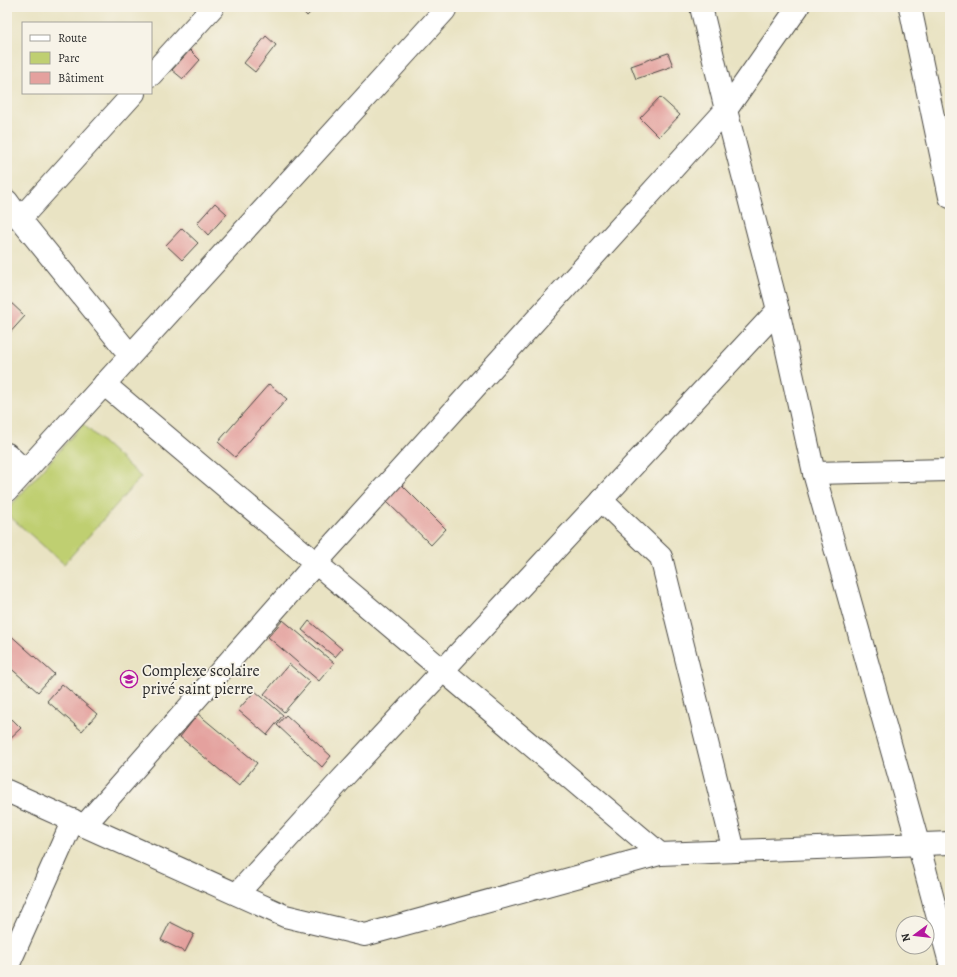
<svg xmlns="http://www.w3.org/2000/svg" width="957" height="977" viewBox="0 0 957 977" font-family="Alegreya,serif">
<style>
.green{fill:#bfcf71;stroke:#757d4e}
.building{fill:#e4a19e}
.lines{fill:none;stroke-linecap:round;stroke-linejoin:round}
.minor-casing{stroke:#484742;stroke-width:24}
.minor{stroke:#fff;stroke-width:22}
.labels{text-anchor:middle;stroke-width:3.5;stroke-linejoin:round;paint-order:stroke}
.poi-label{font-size:16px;fill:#2b2b2b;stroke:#f7f3e8;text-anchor:start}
</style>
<rect width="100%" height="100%" fill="#f7f3e8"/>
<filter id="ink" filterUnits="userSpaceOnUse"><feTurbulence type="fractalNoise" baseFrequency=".025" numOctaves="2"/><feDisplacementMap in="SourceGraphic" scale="8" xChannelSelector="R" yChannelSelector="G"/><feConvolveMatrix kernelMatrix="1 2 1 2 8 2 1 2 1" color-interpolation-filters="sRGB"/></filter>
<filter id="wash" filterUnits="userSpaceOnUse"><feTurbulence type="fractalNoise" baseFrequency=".012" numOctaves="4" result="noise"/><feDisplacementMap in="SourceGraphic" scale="16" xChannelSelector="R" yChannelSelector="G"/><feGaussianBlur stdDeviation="0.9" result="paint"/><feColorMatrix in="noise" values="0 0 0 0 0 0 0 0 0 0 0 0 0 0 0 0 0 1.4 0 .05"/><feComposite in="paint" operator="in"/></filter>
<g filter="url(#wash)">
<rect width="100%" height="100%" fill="#e9e3c3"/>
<!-- green -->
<path class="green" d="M83 424 141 477 64 564 7 514V510Z"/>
<g id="blocks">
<!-- building -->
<g class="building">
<path d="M299 7H316L307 16Z"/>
<path d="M266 36 276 45 255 72 244 63Z"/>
<path d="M190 50 200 60 183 79 172 70Z"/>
<path d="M668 53 673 66 636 79 631 66Z"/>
<path d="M660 97 680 115 659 137 640 118Z"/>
<path d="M215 203 227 214 208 235 197 223Z"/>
<path d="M182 228 198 243 182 260 166 245Z"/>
<path d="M7 299 25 316 7 336Z"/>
<path d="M269 384 287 399 235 457 218 442Z"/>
<path d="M400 483 446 529 431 545 384 499Z"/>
<path d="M283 620 334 663 319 681 268 637Z"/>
<path d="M309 621 342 649 335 657 302 630Z"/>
<path d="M7 632 54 674 38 692 7 665Z"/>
<path d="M289 664 310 682 284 712 264 694Z"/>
<path d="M62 684 97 714 82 731 47 701Z"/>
<path d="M255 691 283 715 267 735 238 710Z"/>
<path d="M198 714 257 763 239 786 180 737Z"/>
<path d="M286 715 331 756 322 767 277 725Z"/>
<path d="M12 719 21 728 7 741V723Z"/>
<path d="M170 922 194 934 185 952 161 940Z"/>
</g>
</g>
</g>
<g filter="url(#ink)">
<use href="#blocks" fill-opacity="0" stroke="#484742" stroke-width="1"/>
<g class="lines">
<defs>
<g id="minor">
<path d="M701 7 726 110 778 310 814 473 918 843 950 963"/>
<path d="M910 7 950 197"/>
<path d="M151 75 213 7"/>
<path d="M7 201 20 219 130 355"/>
<path d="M20 219 134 93"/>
<path d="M104 384 660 854"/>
<path d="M7 454 25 471"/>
<path d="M814 473 950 470"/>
<path d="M7 491 445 10"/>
<path d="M601 500 661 557 734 851"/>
<path d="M7 791 285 916 365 935 660 854 950 843"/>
<path d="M84 826 316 563 726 110 798 7"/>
<path d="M237 894 340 781 778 310"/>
<path d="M7 968 73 820"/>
</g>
</defs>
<!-- minor casing -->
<use href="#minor" class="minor-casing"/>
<!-- minor -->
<use href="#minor" class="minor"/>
</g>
</g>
<!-- icons -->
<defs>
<symbol id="school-ring" viewBox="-11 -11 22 22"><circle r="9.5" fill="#f7f3e8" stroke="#b5179e" stroke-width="1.5"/><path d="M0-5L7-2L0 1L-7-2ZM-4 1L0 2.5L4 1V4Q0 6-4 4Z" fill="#b5179e"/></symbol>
</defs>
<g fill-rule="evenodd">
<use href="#school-ring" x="119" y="669" width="20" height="20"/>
</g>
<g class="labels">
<!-- poi labels -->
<g class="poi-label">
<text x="142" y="676">Complexe scolaire<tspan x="142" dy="18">privé saint pierre</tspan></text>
</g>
</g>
<!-- margin -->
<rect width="957" height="977" fill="none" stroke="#f7f3e8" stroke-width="24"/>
<!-- legend -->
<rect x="22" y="22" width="130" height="72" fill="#f7f3e8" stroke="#a5a39c"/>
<rect x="30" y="35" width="20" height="6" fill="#ffffff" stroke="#a5a39c"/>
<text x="58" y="42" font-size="12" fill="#2b2b2b">Route</text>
<rect x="30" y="52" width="20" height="12" fill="#bfcf71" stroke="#a5a39c"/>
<text x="58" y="62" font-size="12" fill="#2b2b2b">Parc</text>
<rect x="30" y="72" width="20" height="12" fill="#e4a19e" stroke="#a5a39c"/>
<text x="58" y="82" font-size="12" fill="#2b2b2b">Bâtiment</text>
<!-- north arrow -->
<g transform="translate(915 935) rotate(255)"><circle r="19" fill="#f7f3e8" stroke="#a5a39c"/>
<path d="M0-3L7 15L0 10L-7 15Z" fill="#b5179e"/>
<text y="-6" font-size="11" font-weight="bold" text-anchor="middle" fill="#2b2b2b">N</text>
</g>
</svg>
